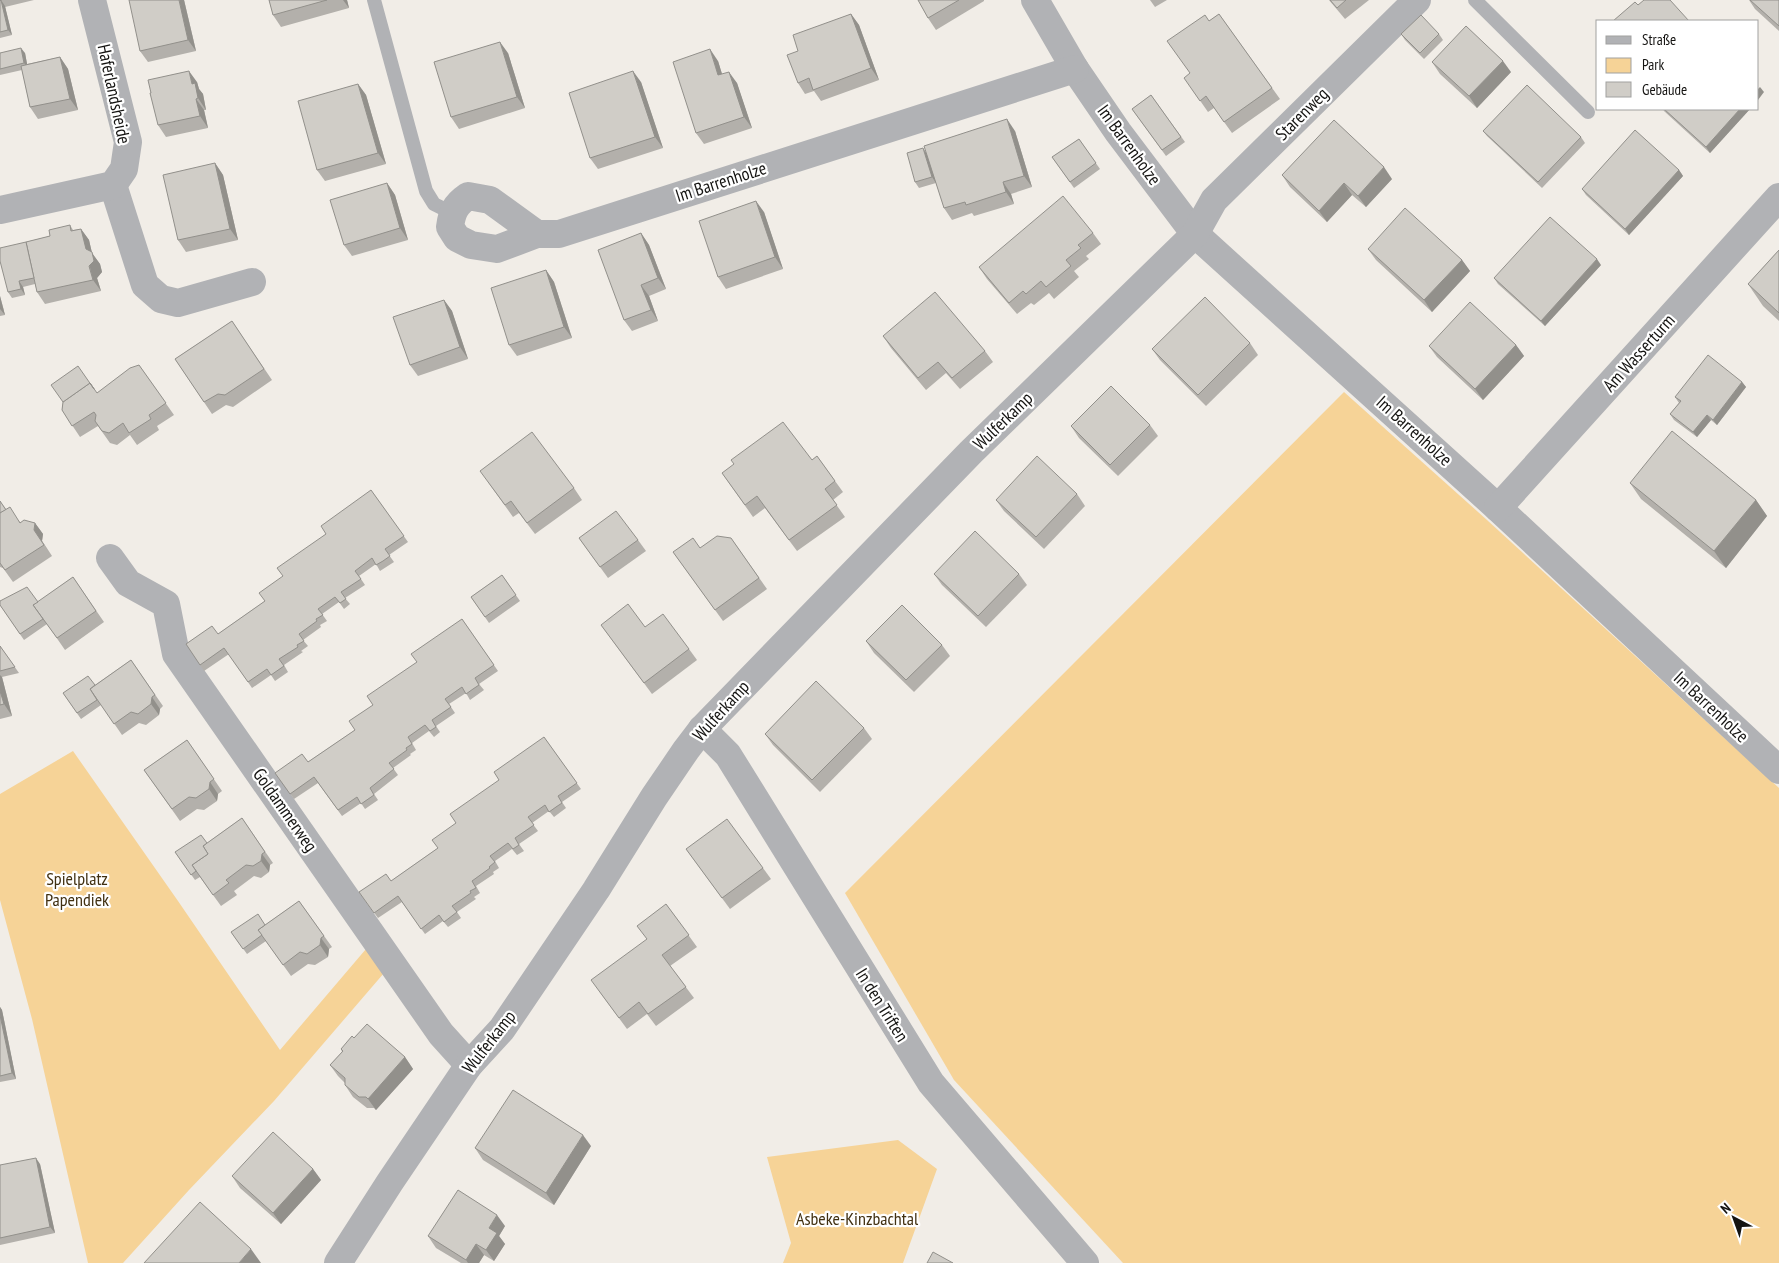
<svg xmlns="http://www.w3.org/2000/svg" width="1779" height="1263" viewBox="0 0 1779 1263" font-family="'PT Sans Narrow',sans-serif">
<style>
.green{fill:#f6d397}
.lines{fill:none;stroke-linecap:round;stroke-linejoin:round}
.service{stroke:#b1b2b5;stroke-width:14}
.minor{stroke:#b1b2b5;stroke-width:28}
.wall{fill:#b3b0ab}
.shaded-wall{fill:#92908b}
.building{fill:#d0cdc7;stroke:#92908b}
.labels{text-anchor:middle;stroke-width:4.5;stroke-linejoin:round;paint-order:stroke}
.street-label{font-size:18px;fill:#151412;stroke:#fff}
.park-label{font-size:18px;fill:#413011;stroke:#fff}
</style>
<rect width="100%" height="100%" fill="#f1ede7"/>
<!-- green -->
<g class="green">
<path d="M1344 392 1487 520 1779 788V1263H1123L954 1080 845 893Z"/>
<path d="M73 751 178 901 280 1050 366 949 384 973 274 1101 189 1190 123 1263H88L32 1019 0 900V794Z"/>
<path d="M898 1140 937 1169 903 1263H783L791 1243 767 1157Z"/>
</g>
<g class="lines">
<!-- service -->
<g class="service">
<path d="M374 0 426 191 434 204 452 213"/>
<path d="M1475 0 1588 112"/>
</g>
<!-- minor -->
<g class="minor">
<path d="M1035 0 1075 69 1118 132 1195 234 1498 508 1779 770"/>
<path d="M113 185 145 285 161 299 178 303 252 282"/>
<path d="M0 210 113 185 124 169 128 142 92 0"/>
<path d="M537 234 497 249 471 245 457 238 450 227C452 212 455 205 468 196L490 200 537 234H559L1075 69"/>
<path d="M1498 508 1779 197"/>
<path d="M110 558 128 583 166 604 176 654 441 1034 469 1065"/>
<path d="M702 729 728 755 931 1083 1085 1263"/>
<path d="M338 1263 390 1182 469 1065 502 1029 596 890 654 797 686 750 702 729 971 452 1195 234 1214 200 1417 0"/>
</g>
</g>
<!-- wall -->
<g class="wall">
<path d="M0 0H34L5 7 12 35 0 38Z"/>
<path d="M184 0 196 51 148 62 140 51Z"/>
<path d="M269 0H347L349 8 281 27 273 15Z"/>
<path d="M918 0H984V1L936 30 928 18Z"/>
<path d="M1150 0H1167L1155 7Z"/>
<path d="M1329 0H1369L1345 19Z"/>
<path d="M1749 0H1779V31L1755 9Z"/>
<path d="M851 14 859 25 879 80 821 101 814 91 805 94 798 83V51Z"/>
<path d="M1219 14 1280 99 1232 133 1214 108 1208 112 1192 89 1190 73 1209 21Z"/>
<path d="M1401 34H1439L1443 40 1424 59 1405 40Z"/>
<path d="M0 53H25L27 64 60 57 68 69 78 110 38 119 30 107 22 70 0 75Z"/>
<path d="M508 53 525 108 459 129 451 117Z"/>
<path d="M718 61 722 74 737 83 752 128 704 144 696 133Z"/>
<path d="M1432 62 1511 72 1477 108 1440 74Z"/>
<path d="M197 82 199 89 203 94 206 110H204L208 128 166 137 158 125Z"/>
<path d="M641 82 663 148 598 169 590 158Z"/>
<path d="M358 84 366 95 386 164 325 181 317 170Z"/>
<path d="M1151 95 1185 142 1166 156 1132 109Z"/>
<path d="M1663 109H1750L1710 153 1664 111Z"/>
<path d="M1015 131 1032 187 1011 194 1014 204 974 216 972 213 952 220 944 208 936 183 919 188 915 182 926 153Z"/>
<path d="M1483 131 1581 137 1585 143 1542 188 1487 136Z"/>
<path d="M1079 139 1100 169 1074 188 1052 157Z"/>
<path d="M215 163 223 175 238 240 186 252 178 240Z"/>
<path d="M1679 170 1683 176 1629 235 1586 195 1582 189Z"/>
<path d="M1282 175 1392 179 1366 207 1352 195 1327 222 1290 187Z"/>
<path d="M387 183 395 195 408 240 352 256 344 245Z"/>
<path d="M764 212 783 269 726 289 718 277Z"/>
<path d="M70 225 73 230 81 229 89 240 92 253 100 264 102 272 97 278 101 291 45 304 37 292 35 284 23 287 25 295 12 298 8 292 26 242 50 236Z"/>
<path d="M641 233 649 245 666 289 649 296 658 321 632 331 624 320Z"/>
<path d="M1093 233 1101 244 1086 256 1089 259 1074 271 1079 277 1054 299 1049 293 1034 305 1031 303 1017 314 987 279 979 267Z"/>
<path d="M1368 249 1462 260 1470 271 1432 312 1376 260Z"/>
<path d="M1779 250V321L1763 306 1748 284Z"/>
<path d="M1601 265 1545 326 1498 284 1494 278Z"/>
<path d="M546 270 554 282 572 338 517 356 509 345Z"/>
<path d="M0 296 5 315 0 316Z"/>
<path d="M444 300 452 311 468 359 418 376 410 365Z"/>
<path d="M232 321 272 380 233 407 226 405 212 414 175 359Z"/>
<path d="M883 336 985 351 993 362 960 389 946 373 926 390 891 348Z"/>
<path d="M1250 343 1258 355 1206 406 1160 360 1152 349Z"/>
<path d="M1516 345 1524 356 1483 400 1437 357 1429 346Z"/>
<path d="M139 365 174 415 157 426 159 430 137 445 130 435 117 445 110 443 98 426 80 437 62 410 63 402 97 393Z"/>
<path d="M1742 382 1746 387 1717 425 1711 420 1697 437 1674 420 1670 414 1679 403 1675 397Z"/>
<path d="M1150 425 1158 436 1118 476 1079 438 1071 426Z"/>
<path d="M817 456 843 492 833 500 845 517 797 551 765 508 753 517 722 473 812 460Z"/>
<path d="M488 482 574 488 582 500 535 534 519 513 513 517Z"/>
<path d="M1630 483 1756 500 1767 516 1726 568 1641 499Z"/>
<path d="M371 490 408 542 389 555 394 562 380 571 376 564 359 576 365 585 345 598 350 604 344 609 339 602 322 614 327 621 320 625 321 627 303 640 308 646 301 651 303 652 284 665 288 672 275 681 271 675 252 688 229 654 204 671 186 644 218 634 265 601 283 576Z"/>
<path d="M1077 494 1085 506 1044 549 1004 511 996 500Z"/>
<path d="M0 501 6 509 20 522 35 523 43 534 42 541 52 556 13 582 3 568 0 567Z"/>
<path d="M579 538 638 540 646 551 608 578Z"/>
<path d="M731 538 767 589 723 621 673 552 700 548Z"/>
<path d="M934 574H1019L1027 585 986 627 942 585Z"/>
<path d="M502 575 520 601 489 623 471 597Z"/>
<path d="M73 577 104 622 65 650 47 624 24 640 0 605 38 602Z"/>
<path d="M462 619 498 671 479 684 484 690 470 700 466 693 449 704 455 713 436 726 440 732 434 737 429 731 412 743 416 750 410 754 411 755 393 768 398 775 374 794 378 800 365 809 361 803 342 816 318 783 294 799 275 773 308 762 355 730 373 705Z"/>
<path d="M601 625 689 649 697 660 652 694Z"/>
<path d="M866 641 942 645 950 656 914 692 874 653Z"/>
<path d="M0 646 19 673 2 677 12 716 0 719Z"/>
<path d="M131 660 163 706 160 709 159 715 146 725 139 723 122 735 98 700 101 705 81 719 63 693 95 685Z"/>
<path d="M864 728 872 739 820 792 773 745 765 734Z"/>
<path d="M544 737 581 789 562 802 566 808 554 817 549 811 532 823 538 831 519 844 524 851 517 855 512 849 495 861 499 868 493 872 494 874 476 886 480 893 474 897 476 899 457 912 461 918 448 927 443 921 425 934 402 902 378 918 359 892 391 881 438 848 456 823Z"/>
<path d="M187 740 222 791 218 794 217 801 204 810 197 809 180 821 144 770Z"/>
<path d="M242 818 273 863 270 865 269 872 261 878 254 876 234 891 237 895 221 906 200 877 195 880 175 852 207 843Z"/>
<path d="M686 849 763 868 771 879 730 909Z"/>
<path d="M299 901 332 947 329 949 328 957 315 965 308 964 291 976 266 941 247 954 231 932 265 925Z"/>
<path d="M666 904 697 947 670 966 694 998 656 1026 647 1014 627 1029 599 991 647 940Z"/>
<path d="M0 1007 2 1010 16 1079 0 1082Z"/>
<path d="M354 1038 405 1057 413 1069 376 1110 374 1108H367L353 1097 345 1085V1083L338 1076 330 1065 342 1052 341 1049Z"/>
<path d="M591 1146 554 1205 483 1160 475 1148Z"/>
<path d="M40 1164 55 1233 0 1245V1165Z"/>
<path d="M313 1169 321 1180 281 1224 240 1188 232 1176Z"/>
<path d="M505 1226 499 1236 505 1244 494 1261 484 1255 479 1263H461L436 1248 428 1236Z"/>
</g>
<!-- shaded-wall -->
<g class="shaded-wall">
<path d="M1 0 5 6 12 35 8 30Z"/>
<path d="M179 0H184L196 51 188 40Z"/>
<path d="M343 0H347L349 8Z"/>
<path d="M851 14 859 25 879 80 871 68Z"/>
<path d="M500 42 508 53 525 108 517 97Z"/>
<path d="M21 48 25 53 28 69 24 63Z"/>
<path d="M710 49 718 61 726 87 718 75Z"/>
<path d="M60 57 68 69 78 110 70 99Z"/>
<path d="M1503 61 1511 72 1477 108 1469 96Z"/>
<path d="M189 71 197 82 199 89 203 94 206 110 198 98 192 84Z"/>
<path d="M633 71 641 82 663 148 655 137Z"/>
<path d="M729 72 737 83 752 128 744 117Z"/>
<path d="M358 84 366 95 386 164 378 153Z"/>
<path d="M1760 87 1764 92 1758 100V89Z"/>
<path d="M196 99 204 110 208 128 200 116Z"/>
<path d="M1740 109H1750L1710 153 1706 147Z"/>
<path d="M1007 119 1015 131 1032 187 1024 176Z"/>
<path d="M923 148 927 154 936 183 932 177Z"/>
<path d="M215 163 223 175 238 240 230 229Z"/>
<path d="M1384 167 1392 179 1366 207 1358 196Z"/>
<path d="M1679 170 1683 176 1629 235 1625 229Z"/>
<path d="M1003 182 1011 194 1014 204 1006 192Z"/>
<path d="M387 183 395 195 408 240 400 228Z"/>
<path d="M1344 183 1352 195 1327 222 1319 211Z"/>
<path d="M756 201 764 212 783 269 775 257Z"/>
<path d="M81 229 89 240 92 253 100 264 102 272 97 278 101 291 93 280Z"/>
<path d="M641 233 649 245 666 289 658 278Z"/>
<path d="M1597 259 1601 265 1545 326 1541 321Z"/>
<path d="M1462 260 1470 271 1432 312 1424 300Z"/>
<path d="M546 270 554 282 572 338 564 327Z"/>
<path d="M19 281 23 287 25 295 21 289Z"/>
<path d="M641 285 649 296 658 321 651 310Z"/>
<path d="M0 296 5 315 0 309Z"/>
<path d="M444 300 452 311 468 359 460 347Z"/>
<path d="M1516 345 1524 356 1483 400 1475 389Z"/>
<path d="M1742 382 1746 387 1717 425 1713 420Z"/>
<path d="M1707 415 1711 420 1697 437 1693 432Z"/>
<path d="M1756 500 1767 516 1726 568 1714 551Z"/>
<path d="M35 523 43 534 42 541 52 556 34 530Z"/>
<path d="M0 675 2 677 12 716 4 704 0 691Z"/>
<path d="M152 697 160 709 159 715 151 704Z"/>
<path d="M210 782 218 794 217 801 209 789Z"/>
<path d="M262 854 270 865 269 872 261 861Z"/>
<path d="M321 938 329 949 328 957 320 945Z"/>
<path d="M0 1007 2 1010 16 1079 12 1073 0 1015Z"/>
<path d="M405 1057 413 1069 376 1110 368 1099Z"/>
<path d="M583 1135 591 1146 554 1205 546 1193Z"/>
<path d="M36 1158 40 1164 55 1233 50 1227Z"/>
<path d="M313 1169 321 1180 281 1224 273 1213Z"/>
<path d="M497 1215 505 1226 499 1236 505 1244 494 1261 486 1250 489 1228Z"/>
<path d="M476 1244 484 1255 479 1263H468L466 1260Z"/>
<path d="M251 1249 261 1263H239Z"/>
</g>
<!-- building -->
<g class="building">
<path d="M1 0 8 30 0 32V1Z"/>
<path d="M129 0H179L188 40 140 51Z"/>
<path d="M269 0H327L273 15Z"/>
<path d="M918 0H959L928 18Z"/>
<path d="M1330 0H1346L1337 8Z"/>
<path d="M1644 0H1670L1689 21H1613L1635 2 1638 5Z"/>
<path d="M1750 0H1779V26Z"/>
<path d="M851 14 871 68 813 90 809 78 798 83 787 55 798 51 793 35Z"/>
<path d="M1219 14 1272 88 1224 122 1206 96 1200 101 1184 78 1190 73 1167 41 1205 15 1209 21Z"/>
<path d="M1421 15 1439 34 1420 53 1401 34Z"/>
<path d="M1466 26 1503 61 1469 96 1432 62Z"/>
<path d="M500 42 517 97 451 117 434 62Z"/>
<path d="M21 48 24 63 0 69V53Z"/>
<path d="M710 49 718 75 729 72 744 117 696 133 673 62Z"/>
<path d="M60 57 70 99 30 107 21 66Z"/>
<path d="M189 71 192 84 195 83 198 98 196 99 200 116 158 125 150 93H151L148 80Z"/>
<path d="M633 71 655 137 590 158 569 93Z"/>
<path d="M358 84 378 153 317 170 298 101Z"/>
<path d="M1527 85 1581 137 1538 182 1483 131Z"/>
<path d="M1151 95 1181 137 1162 150 1132 109Z"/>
<path d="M1664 109H1740L1706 147Z"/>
<path d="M1007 119 1024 176 1003 182 1006 192 966 205 965 202 944 208 924 146Z"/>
<path d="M1334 120 1384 167 1358 196 1344 183 1319 211 1282 175Z"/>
<path d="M1635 130 1679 170 1625 229 1582 189Z"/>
<path d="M1079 139 1096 163 1070 182 1052 157Z"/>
<path d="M923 148 932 177 915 182 907 153Z"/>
<path d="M215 163 230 229 178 240 163 175Z"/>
<path d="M387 183 400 228 344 245 330 200Z"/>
<path d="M1063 196 1093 233 1078 245 1081 248 1066 260 1071 266 1046 287 1041 281 1026 294 1023 291 1009 303 979 267Z"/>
<path d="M756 201 775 257 718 277 699 221Z"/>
<path d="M1405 208 1462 260 1424 300 1368 249Z"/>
<path d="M1550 217 1597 259 1541 321 1494 278Z"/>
<path d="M70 225 71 231 81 229 86 249 92 252 94 261 89 266 93 280 37 292 26 242 50 236 49 230Z"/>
<path d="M641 233 658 278 641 285 651 310 624 320 598 250Z"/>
<path d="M26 242 34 278 19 281 21 289 8 292 0 261V248Z"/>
<path d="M1779 250V313L1748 284Z"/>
<path d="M546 270 564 327 509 345 491 288Z"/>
<path d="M935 292 985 351 952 378 938 362 918 378 883 336Z"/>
<path d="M1205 297 1250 343 1198 395 1152 349Z"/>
<path d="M444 300 460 347 410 365 393 317Z"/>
<path d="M1470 302 1516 345 1475 389 1429 346Z"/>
<path d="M232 321 264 369 225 395 218 394 204 402 175 359Z"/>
<path d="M1708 355 1742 382 1713 420 1707 415 1693 432 1670 414 1681 401 1675 397Z"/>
<path d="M139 365 166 403 149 415 151 419 129 433 123 423 109 433 102 431 95 421 96 415 94 412 72 426 62 410 63 402 90 383 97 393 130 368Z"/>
<path d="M78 366 94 389 90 383 63 402 51 385Z"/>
<path d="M1111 386 1150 425 1110 465 1071 426Z"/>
<path d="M783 422 812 460 817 456 835 481 825 489 837 505 789 540 757 496 745 505 722 473 734 464 731 460Z"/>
<path d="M1672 431 1756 500 1714 551 1630 483Z"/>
<path d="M532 432 574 488 527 523 511 501 505 505 480 471Z"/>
<path d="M1037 456 1077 494 1036 537 996 500Z"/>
<path d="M371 490 404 536 385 549 390 556 383 561 376 565 372 558 355 571 361 579 341 592 346 599 340 603 335 597 318 609 323 615 316 619 317 621 299 634 304 641 297 645 298 647 279 659 284 666 271 675 267 669 248 682 224 648 200 665 186 644 212 626 218 634 265 601 259 593 283 576 277 568 326 534 321 526Z"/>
<path d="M0 501 6 510 0 513Z"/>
<path d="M10 507 20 523 24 520 35 523 34 530 44 545 5 570 0 563V513Z"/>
<path d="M616 511 638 540 600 567 579 538Z"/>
<path d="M975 531 1019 574 978 616 934 574Z"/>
<path d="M717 536 731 538 759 578 715 610 673 552 693 538 700 548Z"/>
<path d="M502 575 516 595 485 617 471 597Z"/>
<path d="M73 577 96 611 57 638 33 605Z"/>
<path d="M27 587 38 602 33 605 43 619 20 634 0 605V601Z"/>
<path d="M628 604 645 627 663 614 689 649 644 683 601 625Z"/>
<path d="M902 605 942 645 906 680 866 641Z"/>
<path d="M462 619 494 665 475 678 479 685 473 689 466 694 462 687 445 699 451 707 432 720 436 727 430 731 425 725 408 737 412 744 406 748 407 750 389 763 394 769 370 788 374 795 361 804 357 797 338 810 314 777 290 794 275 773 302 754 308 762 355 730 349 721 373 705 367 696 417 662 411 654Z"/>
<path d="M0 646 15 667 0 671Z"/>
<path d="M131 660 155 695 152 697 151 704 138 714 131 712 114 724 90 689Z"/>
<path d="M88 676 95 685 90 689 97 700 77 713 63 693Z"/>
<path d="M816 681 864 728 812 780 765 734Z"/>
<path d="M0 691 4 704 0 705Z"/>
<path d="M544 737 577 783 558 796 562 803 556 807 549 812 545 805 528 817 534 825 515 838 519 845 513 849 508 843 490 856 495 862 489 867 490 868 472 881 476 888 470 891 471 893 452 906 457 912 444 922 439 915 421 929 398 896 374 913 359 892 386 874 391 881 438 848 432 840 456 823 450 814 499 780 494 772Z"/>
<path d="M187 740 214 779 210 782 209 789 196 798 189 797 172 809 144 770Z"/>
<path d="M242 818 265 852 262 854 261 861 253 866 246 865 226 880 229 883 213 895 192 865 208 854 203 846Z"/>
<path d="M727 819 763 868 722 898 686 849Z"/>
<path d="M201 835 207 843 203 846 208 854 192 865 196 871 191 875 175 852Z"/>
<path d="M299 901 324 936 321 938 320 945 307 954 300 952 283 965 258 930Z"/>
<path d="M666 904 689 935 662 955 686 987 648 1014 639 1002 619 1018 591 980 647 939 637 926Z"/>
<path d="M258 914 265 925 258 930 262 935 243 949 231 932Z"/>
<path d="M0 1015 12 1073 0 1076Z"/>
<path d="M367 1024 405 1057 368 1099 366 1097H359L345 1085V1078L330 1065 343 1051 341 1049 352 1036 354 1038Z"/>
<path d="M513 1090 583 1135 546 1193 475 1148Z"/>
<path d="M273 1132 313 1169 273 1213 232 1176Z"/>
<path d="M36 1158 50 1227 0 1238V1165Z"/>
<path d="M458 1190 497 1215 489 1228 497 1233 486 1250 476 1244 466 1260 428 1236Z"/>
<path d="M200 1202 251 1249 239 1263H144Z"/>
<path d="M933 1252 953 1263H927Z"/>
</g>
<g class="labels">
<!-- street labels -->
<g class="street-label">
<text transform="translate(114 94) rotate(78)" y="6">Haferlandsheide</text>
<text transform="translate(1302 114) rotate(-45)" y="6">Starenweg</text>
<text transform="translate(1129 145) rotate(54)" y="6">Im Barrenholze</text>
<text transform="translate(721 182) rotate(-18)" y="6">Im Barrenholze</text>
<text transform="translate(1639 353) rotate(-48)" y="6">Am Wasserturm</text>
<text transform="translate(1003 421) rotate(-44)" y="6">Wulferkamp</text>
<text transform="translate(1414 431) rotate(42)" y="6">Im Barrenholze</text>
<text transform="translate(1711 707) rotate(43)" y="6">Im Barrenholze</text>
<text transform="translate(721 711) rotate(-48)" y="6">Wulferkamp</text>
<text transform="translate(285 810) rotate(55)" y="6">Goldammerweg</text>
<text transform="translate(882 1005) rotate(58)" y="6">In den Triften</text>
<text transform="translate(489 1042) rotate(-52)" y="6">Wulferkamp</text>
</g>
<!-- park labels -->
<g class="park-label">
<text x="77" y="885">Spielplatz<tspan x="77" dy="21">Papendiek</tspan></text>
<text x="857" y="1225">Asbeke-Kinzbachtal</text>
</g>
</g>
<!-- legend -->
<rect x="1596" y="20" width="162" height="90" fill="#ffffff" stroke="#a1a1a0"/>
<rect x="1606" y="36" width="25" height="8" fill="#b1b2b5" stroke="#a1a1a0"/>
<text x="1642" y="45" font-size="15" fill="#151412">Straße</text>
<rect x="1606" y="58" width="25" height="15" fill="#f6d397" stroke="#a1a1a0"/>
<text x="1642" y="70" font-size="15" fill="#151412">Park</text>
<rect x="1606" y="82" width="25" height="15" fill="#d0cdc7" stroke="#a1a1a0"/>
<text x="1642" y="95" font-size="15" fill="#151412">Gebäude</text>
<!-- north arrow -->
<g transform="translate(1734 1218) rotate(319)" stroke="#ffffff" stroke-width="4" paint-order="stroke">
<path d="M0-4L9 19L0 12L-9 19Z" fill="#151412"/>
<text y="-8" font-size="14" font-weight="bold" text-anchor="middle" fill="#151412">N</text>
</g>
</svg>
